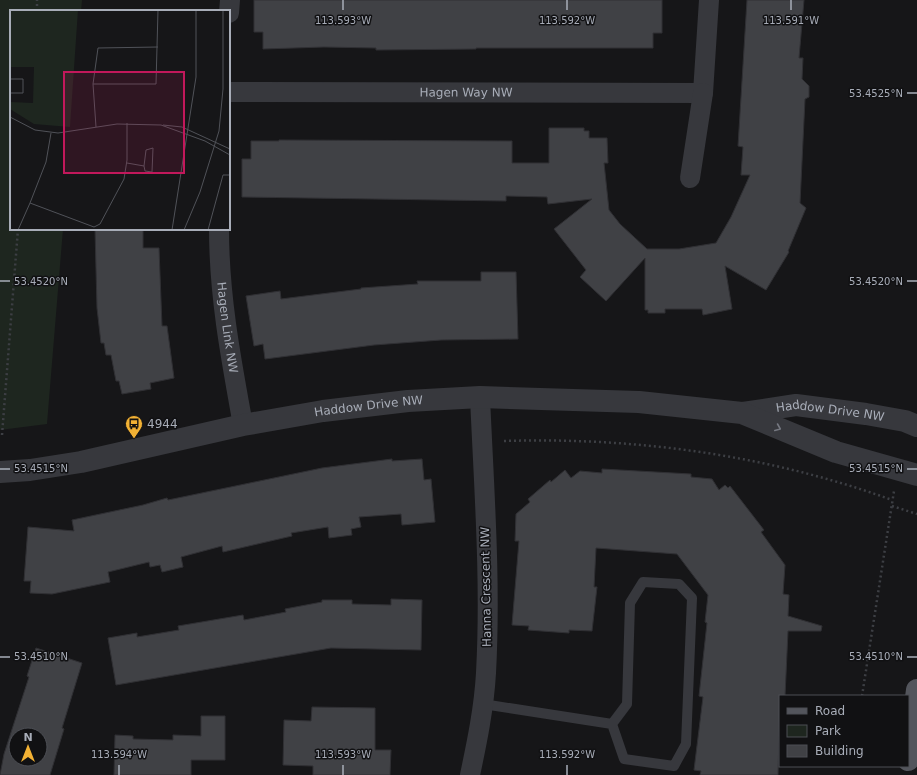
<svg xmlns="http://www.w3.org/2000/svg" width="917" height="775" viewBox="0 0 917 775" font-family="'DejaVu Sans',sans-serif">
<style>
.green{fill:#1e261f}
.building{fill:#404145;stroke:#303034;fill-rule:evenodd}
.lines{fill:none;stroke-linecap:round;stroke-linejoin:round}
.path{stroke:#3d3f44;stroke-width:2.5;stroke-dasharray:2 3;stroke-linecap:butt}
.service{stroke:#37383d;stroke-width:10}
.minor{stroke:#37383d;stroke-width:20}
.tertiary{stroke:#37383d;stroke-width:22}
.primary{stroke:#53555c;stroke-width:22}
.oneway{stroke:#757881}
.ticks{fill:none;stroke:#a8adb8;stroke-width:1.5}
.labels{text-anchor:middle;stroke-width:3;stroke-linejoin:round;paint-order:stroke}
.street-label{font-size:12px;fill:#a8adb8;stroke:#111113}
.poi-label{font-size:12px;fill:#a8adb8;stroke:#111113;text-anchor:start}
.inset-road{fill:none;stroke:#505258;stroke-width:1}
.view{fill:#c2185b;fill-opacity:0.15;stroke:#c2185b;stroke-width:2}
.inset-edge{fill:none;stroke:#a8adb8;stroke-width:2}
.ticks-label{font-size:10px;text-anchor:middle;fill:#a8adb8;stroke:#111113;stroke-width:3;stroke-linejoin:round;paint-order:stroke}
</style>
<rect width="100%" height="100%" fill="#161618"/>
<!-- green -->
<path class="green" d="M0 0H82L81 11H11V229H63L47 424 0 430Z"/>
<!-- building -->
<g class="building">
<path d="M254 0H662V33H653V48H476V49L376 50V48L324 47 263 49V32H254Z"/>
<path d="M747 0H804L799 58H803L802 79 809 86V97L805 99 800 203 806 208 788 251 789 252 766 290 725 266 732 309 703 315 702 309H665V313H648V310H645V258L606 301 580 277 586 270 554 229 592 199 548 204 547 197 506 196V201L242 197V159H251V141H279V140L512 141V163H549V128H584V131H589V138H607L608 163H604L609 210 620 224 647 249H679L716 243 731 217 750 175H741L743 147 738 146Z"/>
<path d="M95 229H143V248H159L162 326H167L174 378 150 383 151 389 122 394 119 381H116L111 355H106L104 343H101L97 308Z"/>
<path d="M481 272H516L518 339 441 340 374 345 265 359 263 344 254 346 246 296 280 291 281 299 361 289V288L418 284 417 281H481Z"/>
<path d="M392 459V461L422 459 424 480 431 479 435 522 402 525 401 514 359 517 361 527 351 529 352 535 329 538 328 527 291 533 292 536 223 552 222 546 181 557 183 567 162 572 160 565 150 567 149 562 108 572 110 582 52 594 30 593 31 581H24L28 527 74 531 72 520 143 505 167 498 168 500 322 468Z"/>
<path d="M602 469 691 474V477L712 479 719 490 725 485 728 488 730 486 764 530 761 532 785 565 783 594 789 595 788 616 822 626 821 631H788L785 696H780L778 775H700L701 771 694 770 703 697 699 696 707 623 705 622 708 595 677 554 596 548 594 587H597L592 631 569 630V633L528 630 529 626 512 625 519 541H515L516 514 530 502 528 499 550 480 551 482 565 470 571 478 580 471 602 473Z"/>
<path d="M391 599 422 600 421 650 331 648 116 685 108 638 137 633V637L179 630 178 626 243 615 244 620 286 612 285 609 322 602V600H352V604L391 605Z"/>
<path d="M36 648 82 663 62 728 64 729 50 775H0L4 754 29 677 27 676ZM16 735H40V759H16Z"/>
<path d="M312 707 375 708V750H391L390 775H313V766L283 765 284 720 311 721Z"/>
<path d="M201 716H225V760H191V775H114L115 735 133 736V739L173 740V735L201 736Z"/>
</g>
<g class="lines">
<!-- path -->
<g class="path">
<path d="M37 11V0"/>
<path d="M2 435 18 229"/>
<path d="M504 441C635 437 769 455 892 500"/>
<path d="M892 506 917 514"/>
<path d="M862 696 894 491"/>
</g>
<!-- service -->
<path class="service" d="M483 704 612 724 624 759 674 766 686 744 692 598 679 584 643 582 630 603 627 704 612 724"/>
<!-- minor -->
<g class="minor">
<path d="M229 13 230 0"/>
<path id="s1" d="M229 92 703 93 709 0"/>
<path d="M690 178 703 93"/>
<path id="s2" d="M219 229C219 296 231 359 243 425"/>
<path d="M470 775C477 742 484 708 486 673 491 581 484 489 480 397"/>
</g>
<!-- tertiary -->
<g class="tertiary">
<path id="s3" d="M743 413 796 405 866 414 905 421 917 426"/>
<path id="s4" d="M0 472 30 470 81 462 243 425 323 411 408 401 480 397 639 402 742 413 836 452 917 475"/>
</g>
<!-- primary -->
<path class="primary" d="M908 760 917 690"/>
</g>
<!-- one-way arrows -->
<defs><path id="oneway-chevron" d="M-2-3.5L2.5 0L-2 3.5" fill="none" stroke-width="1.6" stroke-linecap="round" stroke-linejoin="round"/></defs>
<use class="oneway" href="#oneway-chevron" transform="translate(778 428) rotate(23)"/>
<!-- ticks -->
<path class="ticks" d="M343 0V10M567 0V10M791 0V10M907 93H917M0 281H10M907 281H917M0 469H10M907 469H917M0 657H10M907 657H917M119 765V775M343 765V775M567 765V775"/>
<!-- icons -->
<defs>
<symbol id="bus-pin" viewBox="-11 -11 22 30"><path d="M0 17L-7.5 6A9.5 9.5 0 1 1 7.5 6Z" fill="#f2b134" stroke="#111113"/><path d="M-5-6H5V4H4V6H2V4H-2V6H-4V4H-5ZM-3.5-4V0h7V-4ZM-3.5 1.2v1.5H-2V1.2ZM2 1.2v1.5H3.5V1.2Z" fill="#111"/></symbol>
</defs>
<g fill-rule="evenodd">
<use href="#bus-pin" x="124" y="414" width="20" height="27"/>
</g>
<g class="labels">
<!-- street labels -->
<g class="street-label">
<text dy="4" stroke="none"><textPath href="#s1" startOffset="237">Hagen Way NW</textPath></text>
<text dy="4" stroke="none"><textPath href="#s2" startOffset="99">Hagen Link NW</textPath></text>
<text dy="4" stroke="none"><textPath href="#s4" startOffset="375">Haddow Drive NW</textPath></text>
<text dy="4" stroke="none"><textPath href="#s3" startOffset="88">Haddow Drive NW</textPath></text>
<text transform="translate(486 587) rotate(-91)" y="4">Hanna Crescent NW</text>
</g>
<!-- poi labels -->
<g class="poi-label">
<text x="147" y="428">4944</text>
</g>
</g>
<!-- overview -->
<g transform="translate(10 10)">
<rect width="220" height="220" fill="#161618"/>
<path d="M0 0H68L60 117 24 114 0 99V92L23 93 24 57H0Z" fill="#1e261f"/>
<path class="inset-road" d="M0 69H13V83H0M83 74H146L148 0M0 107 25 120 48 123 107 114 151 115 195 131 220 145M153 115 172 117 220 139M86 117 83 74 88 38 148 37M41 123 36 152 20 193 84 217 90 214 114 169 117 150V113M117 153 134 156 135 161 142 162 143 138 136 140 134 156M8 220 20 193M162 220 186 67V0M174 220 190 182 209 121 213 79V0M198 220 213 165H220"/>
<path class="view" d="M54 62H174V163H54Z"/>
<rect width="220" height="220" class="inset-edge"/>
</g>
<g class="ticks-label">
<text x="343" y="24">113.593°W</text>
<text x="567" y="24">113.592°W</text>
<text x="791" y="24">113.591°W</text>
<text x="876" y="97">53.4525°N</text>
<text x="41" y="285">53.4520°N</text>
<text x="876" y="285">53.4520°N</text>
<text x="41" y="472">53.4515°N</text>
<text x="876" y="472">53.4515°N</text>
<text x="41" y="660">53.4510°N</text>
<text x="876" y="660">53.4510°N</text>
<text x="119" y="758">113.594°W</text>
<text x="343" y="758">113.593°W</text>
<text x="567" y="758">113.592°W</text>
</g>
<!-- legend -->
<rect x="779" y="695" width="130" height="72" fill="#111113" stroke="#4d4f55"/>
<rect x="787" y="708" width="20" height="6" fill="#53555c" stroke="#4d4f55"/>
<text x="815" y="715" font-size="12" fill="#a8adb8">Road</text>
<rect x="787" y="725" width="20" height="12" fill="#1e261f" stroke="#4d4f55"/>
<text x="815" y="735" font-size="12" fill="#a8adb8">Park</text>
<rect x="787" y="745" width="20" height="12" fill="#404145" stroke="#4d4f55"/>
<text x="815" y="755" font-size="12" fill="#a8adb8">Building</text>
<!-- north arrow -->
<g transform="translate(28 747)"><circle r="19" fill="#111113" stroke="#4d4f55"/>
<path d="M0-3L7 15L0 10L-7 15Z" fill="#f2b134"/>
<text y="-6" font-size="11" font-weight="bold" text-anchor="middle" fill="#a8adb8">N</text>
</g>
</svg>
